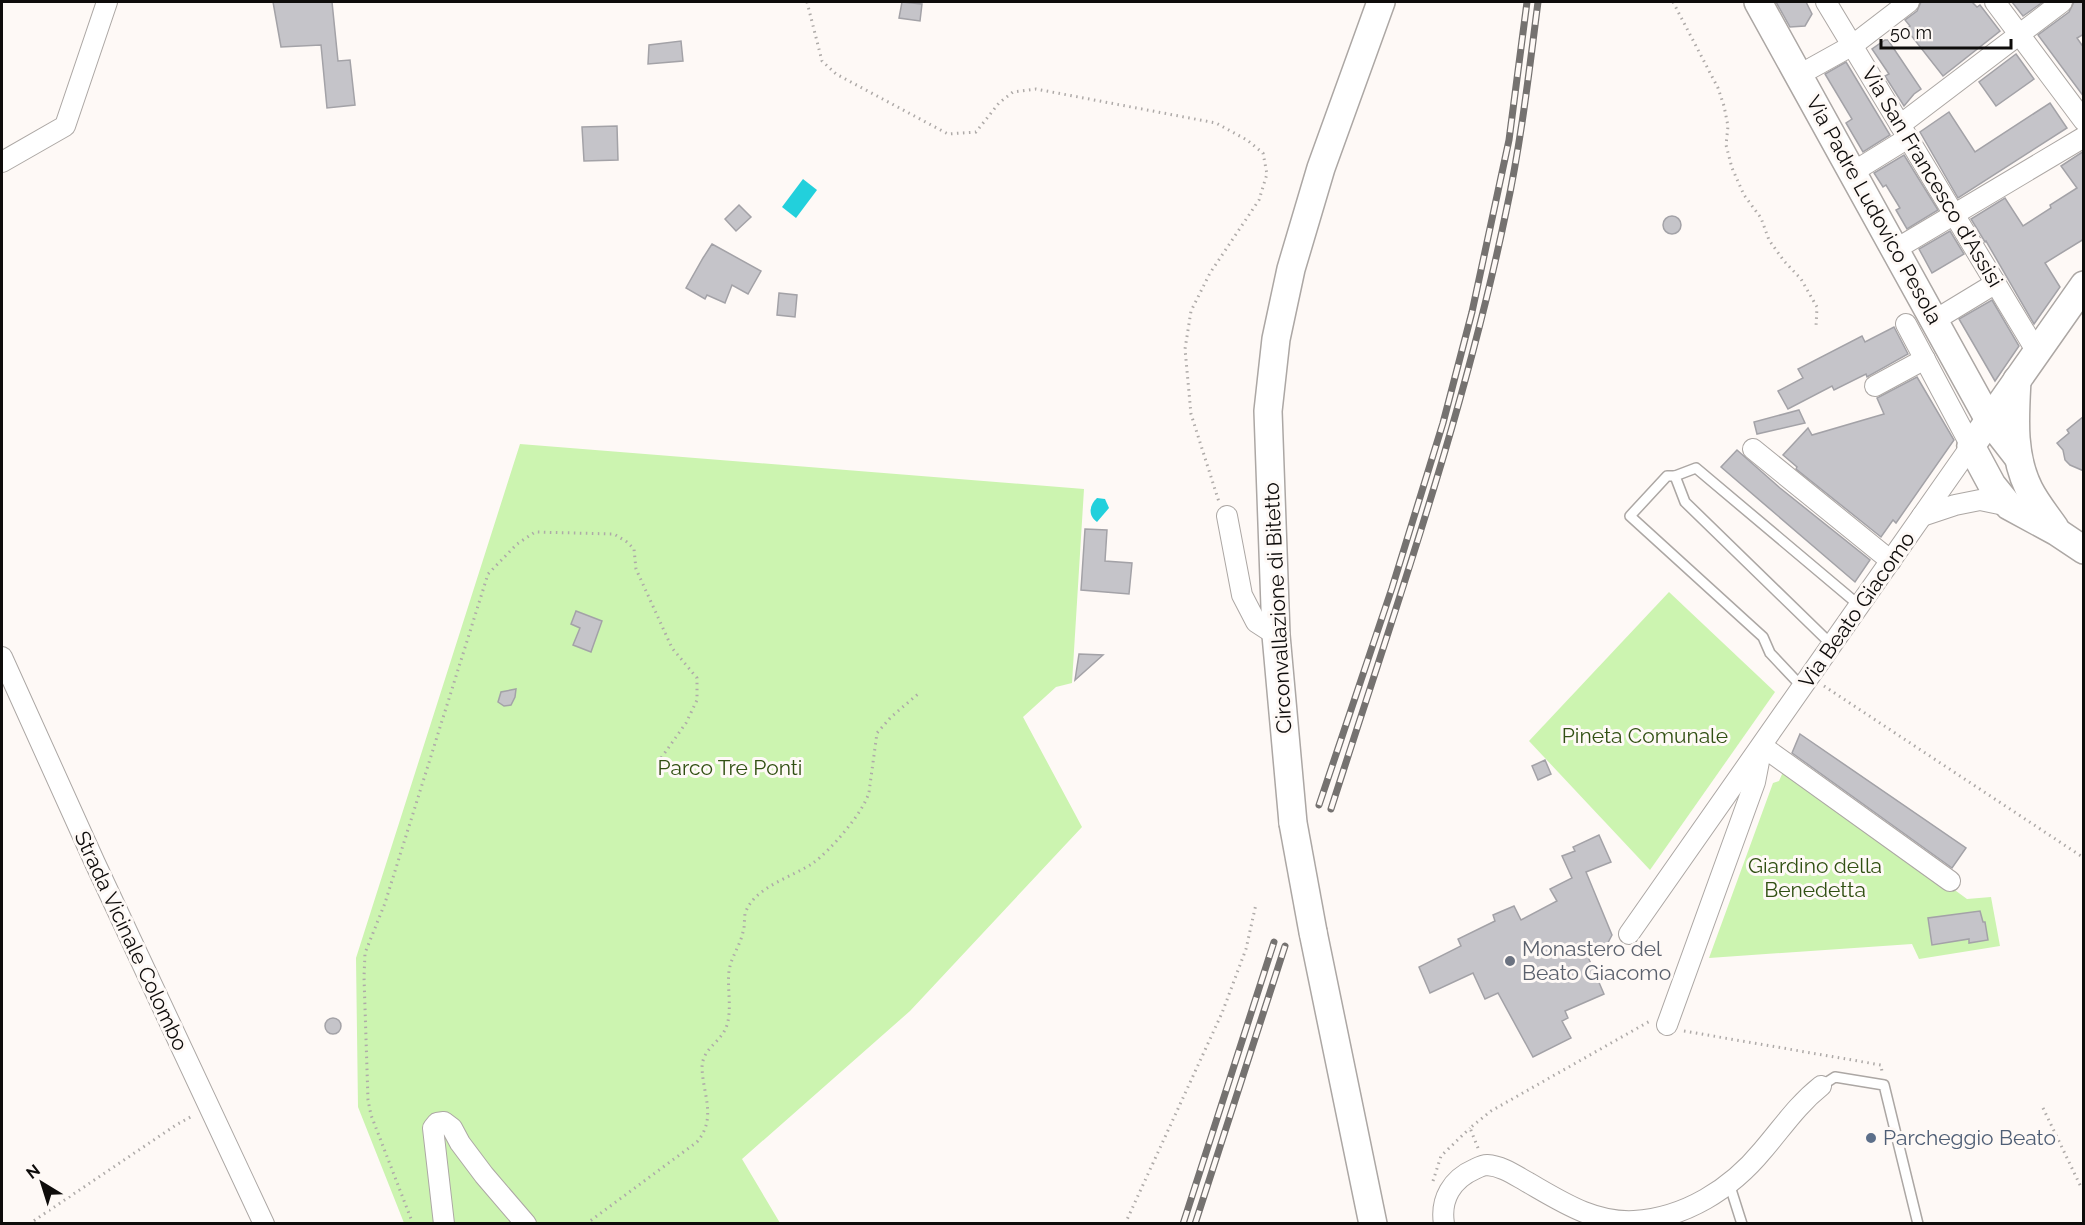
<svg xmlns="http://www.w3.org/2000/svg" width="2085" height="1225" viewBox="0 0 2085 1225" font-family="Raleway,sans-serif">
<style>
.green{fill:#ccf4b0}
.water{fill:#22d0dc}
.building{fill:#c5c4c9;stroke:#a3a2a7;stroke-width:1.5}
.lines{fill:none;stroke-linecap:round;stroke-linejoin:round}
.lane-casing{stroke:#aca7a4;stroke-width:12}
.street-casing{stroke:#aca7a4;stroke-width:22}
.secondary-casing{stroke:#aca7a4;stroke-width:30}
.path{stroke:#aeaaa8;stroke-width:3;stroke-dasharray:1.5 4.5;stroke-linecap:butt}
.lane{stroke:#fff;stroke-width:9}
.street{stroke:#fff;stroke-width:20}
.secondary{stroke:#fff;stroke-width:27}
.rail-casing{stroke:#757270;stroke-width:7}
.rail{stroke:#fef9f6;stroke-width:4.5;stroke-dasharray:14;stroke-linecap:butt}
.secondary-bridge-casing{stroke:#aca7a4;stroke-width:30;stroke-linecap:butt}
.secondary-bridge{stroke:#fff;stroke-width:27}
.worship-dot{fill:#6b7280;stroke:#fef9f6;stroke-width:2}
.service-dot{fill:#5c6f8a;stroke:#fef9f6;stroke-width:2}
.labels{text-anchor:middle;stroke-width:6;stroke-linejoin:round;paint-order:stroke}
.street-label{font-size:21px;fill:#0e0c0b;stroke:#fef9f6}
.park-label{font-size:21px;fill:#315013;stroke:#fef9f6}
.worship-label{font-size:21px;fill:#5b616d;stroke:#fef9f6;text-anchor:start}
.service-label{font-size:21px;fill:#4e5e75;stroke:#fef9f6;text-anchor:start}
</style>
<rect width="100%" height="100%" fill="#fef9f6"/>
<!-- green -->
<g class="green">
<path d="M520 444 1084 489 1072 683 1056 687 1023 717 1082 827 910 1011 742 1159 780 1223H404L358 1107 356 958Z"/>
<path d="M1669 592 1775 692 1650 870 1529 741Z"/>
<path d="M1791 770 1967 899 1991 897 2000 946 1919 959 1912 944 1709 958 1773 783 1779 781 1783 772Z"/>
</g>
<!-- water -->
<g class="water">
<path d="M803 179 817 190 796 218 782 207Z"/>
<path d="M1097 498 1105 499 1109 508 1097 522C1088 516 1089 505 1097 498Z"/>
</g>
<!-- building -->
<g class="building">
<path d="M273 2H332L338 61 350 60 355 105 327 108 321 45 281 47Z"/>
<path d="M902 2 922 4 920 21 899 18Z"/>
<path d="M1776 2H1806L1812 14 1805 26 1790 27Z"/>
<path d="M1921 2H1972L1977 7 1980 5 2000 31 1943 76 1906 29 1910 26 1905 20 1917 11Z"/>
<path d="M2012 2H2043L2023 16Z"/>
<path d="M2074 2H2084V34L2077 38 2084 48V97L2038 35 2069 12Z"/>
<path d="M1885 40H1888L1921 89 1914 94 1904 106 1885 76 1889 74 1872 49Z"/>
<path d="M681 41 683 61 648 64 649 45Z"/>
<path d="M2016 54 2034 79 1996 106 1979 82Z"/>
<path d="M1846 62 1890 135 1863 152 1846 123 1852 119 1825 74Z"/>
<path d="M2050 103 2067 128 1958 198 1920 132 1949 112 1975 152Z"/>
<path d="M617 126 618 160 584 161 582 127Z"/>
<path d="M2084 151V239L2045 263 2060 287 2034 324 1986 241 1985 242 1971 219 2005 198 2023 226 2051 208 2050 205 2077 188 2061 166Z"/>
<path d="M1904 155 1938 210 1907 229 1896 210 1900 208 1886 185 1883 187 1874 173Z"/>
<path d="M739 205 751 217 736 231 725 219Z"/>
<circle cx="1672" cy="225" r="9"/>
<path d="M1950 231 1964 254 1932 273 1919 249Z"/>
<path d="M712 244 761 271 748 294 732 285 725 303 707 295 705 299 686 288 703 258Z"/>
<path d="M779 293 797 295 795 317 777 315Z"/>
<path d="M1992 300 2019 346 1995 381 1959 319Z"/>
<path d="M1894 327 1908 354 1867 377 1866 374 1834 390 1832 386 1788 409 1778 391 1803 378 1798 369 1862 336 1865 342Z"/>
<path d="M1917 377 1954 440 1896 523 1893 520 1881 537 1796 469 1797 467 1783 455 1808 428 1812 435 1884 414 1877 398Z"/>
<path d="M1799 410 1805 423 1757 434 1754 422Z"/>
<path d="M2084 416V471L2070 465 2065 460 2063 450 2057 443 2069 433 2067 430Z"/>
<path d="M1737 450 1780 488 1870 560 1855 582 1721 467Z"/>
<path d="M1085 529 1107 530 1105 561 1132 563 1129 594 1081 590Z"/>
<path d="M576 611 602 621 591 652 573 645 580 628 571 624Z"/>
<path d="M1079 654 1103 655 1075 680Z"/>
<path d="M516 689 515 697 511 705 504 706 498 702 501 692Z"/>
<path d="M1800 734 1966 848 1952 868 1792 753Z"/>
<path d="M1545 760 1551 774 1538 780 1532 766Z"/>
<path d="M1599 835 1611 862 1586 872 1612 935 1604 950 1588 957 1604 994 1565 1011 1568 1018 1562 1021 1571 1038 1533 1057 1498 993 1485 999 1473 973 1430 993 1419 967 1461 946 1458 939 1495 921 1493 915 1514 906 1521 920 1557 901 1550 889 1572 878 1562 856 1575 851 1573 847Z"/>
<path d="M1980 911 1983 922H1985L1988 940 1969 943V939L1932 945 1928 918Z"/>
<circle cx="333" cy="1026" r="8"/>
</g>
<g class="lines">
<defs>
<g id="lane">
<path d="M1675 476H1667L1630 516 1763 637 1770 653 1803 688"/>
<path d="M1832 645 1685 502 1675 476 1696 468 1860 606"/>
<path d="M1821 1086 1835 1077 1884 1085 1918 1224"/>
<path d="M1729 1183 1742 1224"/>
</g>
<g id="street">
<path d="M1826 2 2037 352"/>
<path d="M1995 2 2084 121"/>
<path d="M1799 75 1853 45 1909 2"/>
<path d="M1900 125 2062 2"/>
<path d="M2 162 65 126 107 2"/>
<path d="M1853 172 1908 138"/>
<path d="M1896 249 2084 137"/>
<path d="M1935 320 1996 283"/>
<path d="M1875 386 1925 359"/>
<path d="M1753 449 1891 561"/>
<path d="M1227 516 1242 595 1256 622 1276 635"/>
<path d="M1922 516 1955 505 1980 500 2009 506"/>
<path d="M2 657 95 863 264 1224"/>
<path d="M1629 934 1971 446 1906 324"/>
<path d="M1667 1025 1755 782 1762 746 1950 881"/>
<path d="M444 1224 433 1128 437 1123 444 1122 452 1128 460 1143 484 1175 526 1224"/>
<path d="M1444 1224C1440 1199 1452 1179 1475 1169 1479 1167 1483 1165 1487 1165 1503 1166 1516 1176 1529 1183 1562 1202 1594 1223 1634 1221 1685 1218 1731 1189 1763 1150 1782 1128 1797 1105 1821 1086"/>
</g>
<g id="secondary">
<path d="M1758 2 1989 420 2017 456"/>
<path d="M2084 285 1971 446 1992 485 2009 506 2057 532 2084 550"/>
<path d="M2017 380C2015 417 2012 455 2029 489 2036 503 2046 515 2055 528"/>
<path d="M1293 823 1276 635 1268 411 1276 339 1291 269 1321 168 1381 2"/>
<path d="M1313 932 1373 1224"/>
</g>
</defs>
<!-- lane casing -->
<use href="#lane" class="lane-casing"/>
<!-- street casing -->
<use href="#street" class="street-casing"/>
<!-- secondary casing -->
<use href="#secondary" class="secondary-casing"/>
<!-- path -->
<g class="path">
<path d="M807 2 822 61 836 74 948 134 976 132 999 103 1013 92 1036 89 1216 123 1247 140 1263 153 1267 174 1259 200 1210 273 1191 311 1185 349 1191 414 1219 502"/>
<path d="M1673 2 1718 88 1724 106 1728 126 1726 145 1732 168 1744 195 1761 218 1769 240 1784 261 1801 279 1817 307 1816 327"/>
<path d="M1824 686 2084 858"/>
<path d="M1684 1031 1881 1065 1882 1072"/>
<path d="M2043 1108 2081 1187"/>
<path d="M1478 1148 1470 1128 1491 1111 1650 1021"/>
<path d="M1433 1181 1441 1156 1470 1128"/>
<path d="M29 1224 176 1125 194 1115"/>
<path d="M413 1224 371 1115 368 1100 364 977 365 953 385 903 488 574 517 544 535 532 614 534 627 542 634 549 636 569 672 648 697 678V700L686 723 659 761"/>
<path d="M586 1224 697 1142C717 1118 703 1095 702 1068 702 1048 722 1042 727 1025 732 1008 727 988 729 971 731 957 740 946 743 932 745 926 744 920 745 914 753 887 793 877 813 863 830 851 864 812 869 792L877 733 891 717 918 694"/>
<path d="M1125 1224 1222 1013 1246 949 1256 904"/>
</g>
<!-- lane -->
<use href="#lane" class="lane"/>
<!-- street -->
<use href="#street" class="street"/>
<!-- secondary -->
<use href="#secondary" class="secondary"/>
<defs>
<g id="rail">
<path d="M1319 805 1392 588 1443 423 1472 312 1509 140 1527 2"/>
<path d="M1331 809C1394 612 1464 415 1506 212 1521 143 1529 72 1538 2"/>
<path d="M1183 1224 1274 942"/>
<path d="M1195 1224 1285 946"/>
</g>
</defs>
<!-- rail casing -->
<use href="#rail" class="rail-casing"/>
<!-- rail -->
<use href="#rail" class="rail"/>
<defs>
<path id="secondary-bridge" d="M1293 823 1313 932"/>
</defs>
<!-- secondary-bridge casing -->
<use href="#secondary-bridge" class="secondary-bridge-casing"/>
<!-- secondary-bridge -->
<use href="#secondary-bridge" class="secondary-bridge"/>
</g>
<!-- markers -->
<circle class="worship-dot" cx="1510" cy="961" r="6"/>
<circle class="service-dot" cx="1871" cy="1138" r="6"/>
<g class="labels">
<!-- street labels -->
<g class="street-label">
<text transform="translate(1932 177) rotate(59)" y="7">Via San Francesco d'Assisi</text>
<text transform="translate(1874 210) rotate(61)" y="7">Via Padre Ludovico Pesola</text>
<text transform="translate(1278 608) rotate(-93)" y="7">Circonvallazione di Bitetto</text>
<text transform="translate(1857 610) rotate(-55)" y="7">Via Beato Giacomo</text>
<text transform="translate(131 941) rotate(65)" y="7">Strada Vicinale Colombo</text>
</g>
<!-- park labels -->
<g class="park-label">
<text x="1645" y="743">Pineta Comunale</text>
<text x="730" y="775">Parco Tre Ponti</text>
<text x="1815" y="873">Giardino della<tspan x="1815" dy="24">Benedetta</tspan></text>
</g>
<!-- worship labels -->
<g class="worship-label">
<text x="1522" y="956">Monastero del<tspan x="1522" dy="24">Beato Giacomo</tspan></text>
</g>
<!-- service labels -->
<g class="service-label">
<text x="1883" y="1145">Parcheggio Beato</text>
</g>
</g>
<!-- border -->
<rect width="2085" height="1225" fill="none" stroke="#0e0c0b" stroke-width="6"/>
<!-- north arrow -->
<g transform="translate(42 1183) rotate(322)" stroke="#fef9f6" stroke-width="4.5" paint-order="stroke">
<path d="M0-4.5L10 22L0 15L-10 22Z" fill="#0e0c0b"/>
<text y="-9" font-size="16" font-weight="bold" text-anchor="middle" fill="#0e0c0b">N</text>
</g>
<!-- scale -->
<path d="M1881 39v9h130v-9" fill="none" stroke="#0e0c0b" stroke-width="3"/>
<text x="1890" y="39" font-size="18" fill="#0e0c0b" stroke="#fef9f6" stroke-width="4.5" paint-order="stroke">50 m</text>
</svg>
